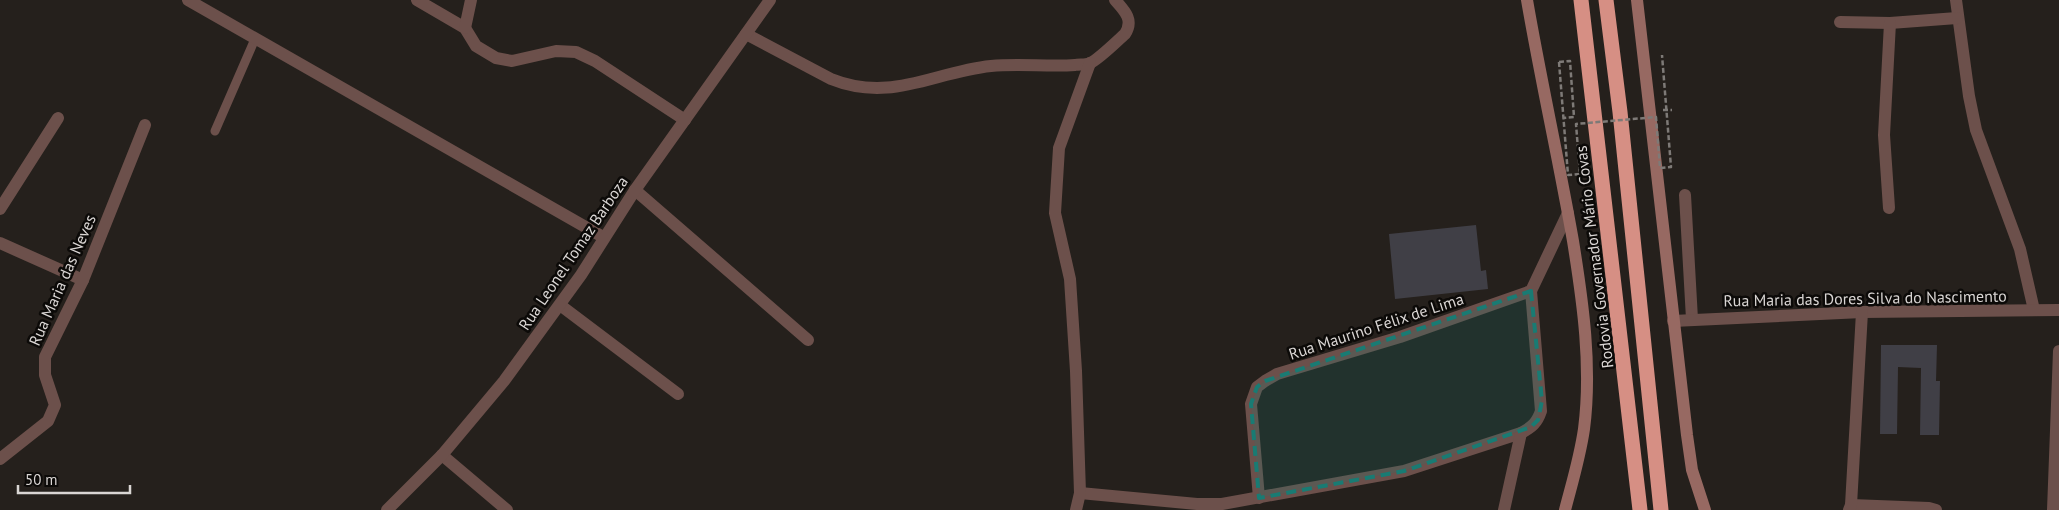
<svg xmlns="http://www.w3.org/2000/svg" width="2059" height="510" viewBox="0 0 2059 510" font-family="'PT Sans',sans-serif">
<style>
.building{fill:#403f46}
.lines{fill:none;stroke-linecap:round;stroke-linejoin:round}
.path{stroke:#7e7a77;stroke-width:2.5;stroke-dasharray:5 2.5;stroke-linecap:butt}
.lane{stroke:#6c504b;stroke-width:9}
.street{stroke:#6c504b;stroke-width:12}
.secondary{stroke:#976962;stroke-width:12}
.highway{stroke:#d68f84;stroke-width:15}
.path-bridge{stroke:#7e7a77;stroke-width:2.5;stroke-dasharray:5 2.5;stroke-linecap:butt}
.marked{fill:#197b73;fill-opacity:0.2;stroke:#197b73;stroke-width:4;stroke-dasharray:10 6;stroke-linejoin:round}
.labels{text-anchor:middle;stroke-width:5;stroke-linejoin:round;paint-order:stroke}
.street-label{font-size:16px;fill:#dad6d4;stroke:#0c0a08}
</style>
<rect width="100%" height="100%" fill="#25201c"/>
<!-- building -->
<g class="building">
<path d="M1476 225 1481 271 1486 270 1488 289 1395 299 1389 234Z"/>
<path d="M1881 345H1937L1936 381H1940L1939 435H1920L1921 368 1898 367 1897 434H1880Z"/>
</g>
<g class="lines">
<!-- path -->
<g class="path">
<path d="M1559 62 1570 61 1574 117 1563 118"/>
<path d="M1663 110H1672"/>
</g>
<!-- lane -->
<path class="lane" d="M215 131 255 39"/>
<!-- street -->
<g class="street">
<path d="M188 0 603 237"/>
<path d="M417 0 465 28 476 46 496 58 512 61 556 51 576 52 595 61 685 120"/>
<path d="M1956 0 1969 96 1976 130 2020 249 2034 310"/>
<path d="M1840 22 1890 23 1957 18"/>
<path d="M465 28 471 0"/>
<path d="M746 34 831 79C891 103 933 72 991 66 1019 63 1047 67 1075 65 1079 64 1086 65 1090 63 1098 60 1117 41 1125 34 1134 20 1125 11 1115 0"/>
<path d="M635 190 808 340"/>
<path d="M1685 195 1692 319"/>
<path d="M1889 208 1884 135 1890 23"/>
<path d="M0 209 58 118"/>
<path d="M0 243 83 280"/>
<path d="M560 305 678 394"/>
<path d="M1673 321 1862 312 2059 310"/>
<path d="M442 455 507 510"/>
<path d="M0 459 48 421 55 405 45 375V357L83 280 145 125"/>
<path d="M1080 493 1197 504H1222L1404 471 1521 433C1532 427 1537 423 1541 411L1531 291"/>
<path d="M1259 498 1251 404 1257 387 1265 381 1277 374 1400 337 1531 291 1568 213"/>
<path d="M1851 505 1929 508 1936 510"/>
<path d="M387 510 442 455 504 381 581 275 635 190 770 0"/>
<path d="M1076 510 1080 493 1076 371 1070 279 1055 213 1059 148 1090 63"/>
<path d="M1504 510 1521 433"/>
<path d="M1849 510 1851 505 1862 312"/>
<path d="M2053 510 2059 351"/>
</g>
<!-- secondary -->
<g class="secondary">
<path d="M1527 0C1541 81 1559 161 1573 241 1583 303 1592 367 1584 429 1580 457 1572 483 1565 510"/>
<path d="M1637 0 1687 435 1692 470 1705 510"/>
</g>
<!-- highway -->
<g class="highway">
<path d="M1581 0 1640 510"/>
<path d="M1606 0 1620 112 1661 510"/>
</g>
<!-- path-bridge -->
<path class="path-bridge" d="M1559 62 1568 175 1580 174 1576 124 1656 117 1660 168 1671 167 1662 55"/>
</g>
<!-- marked area -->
<path class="marked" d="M1531 291 1542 401 1538 420 1531 427 1404 471 1259 498 1251 404 1257 387 1265 381Z"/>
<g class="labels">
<!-- street labels -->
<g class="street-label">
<text transform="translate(573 253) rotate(-56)" y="6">Rua Leonel Tomaz Barboza</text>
<text transform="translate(1594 257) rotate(-97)" y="6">Rodovia Governador Mário Covas</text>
<text transform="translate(62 280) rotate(-66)" y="6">Rua Maria das Neves</text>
<text transform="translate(1865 298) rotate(-1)" y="6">Rua Maria das Dores Silva do Nascimento</text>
<text transform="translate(1376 326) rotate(-18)" y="6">Rua Maurino Félix de Lima</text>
</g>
</g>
<!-- scale -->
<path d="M18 485v8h112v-8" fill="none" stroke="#dad6d4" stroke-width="2.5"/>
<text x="25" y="485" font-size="15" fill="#dad6d4" stroke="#0c0a08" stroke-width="4" paint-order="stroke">50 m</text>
</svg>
